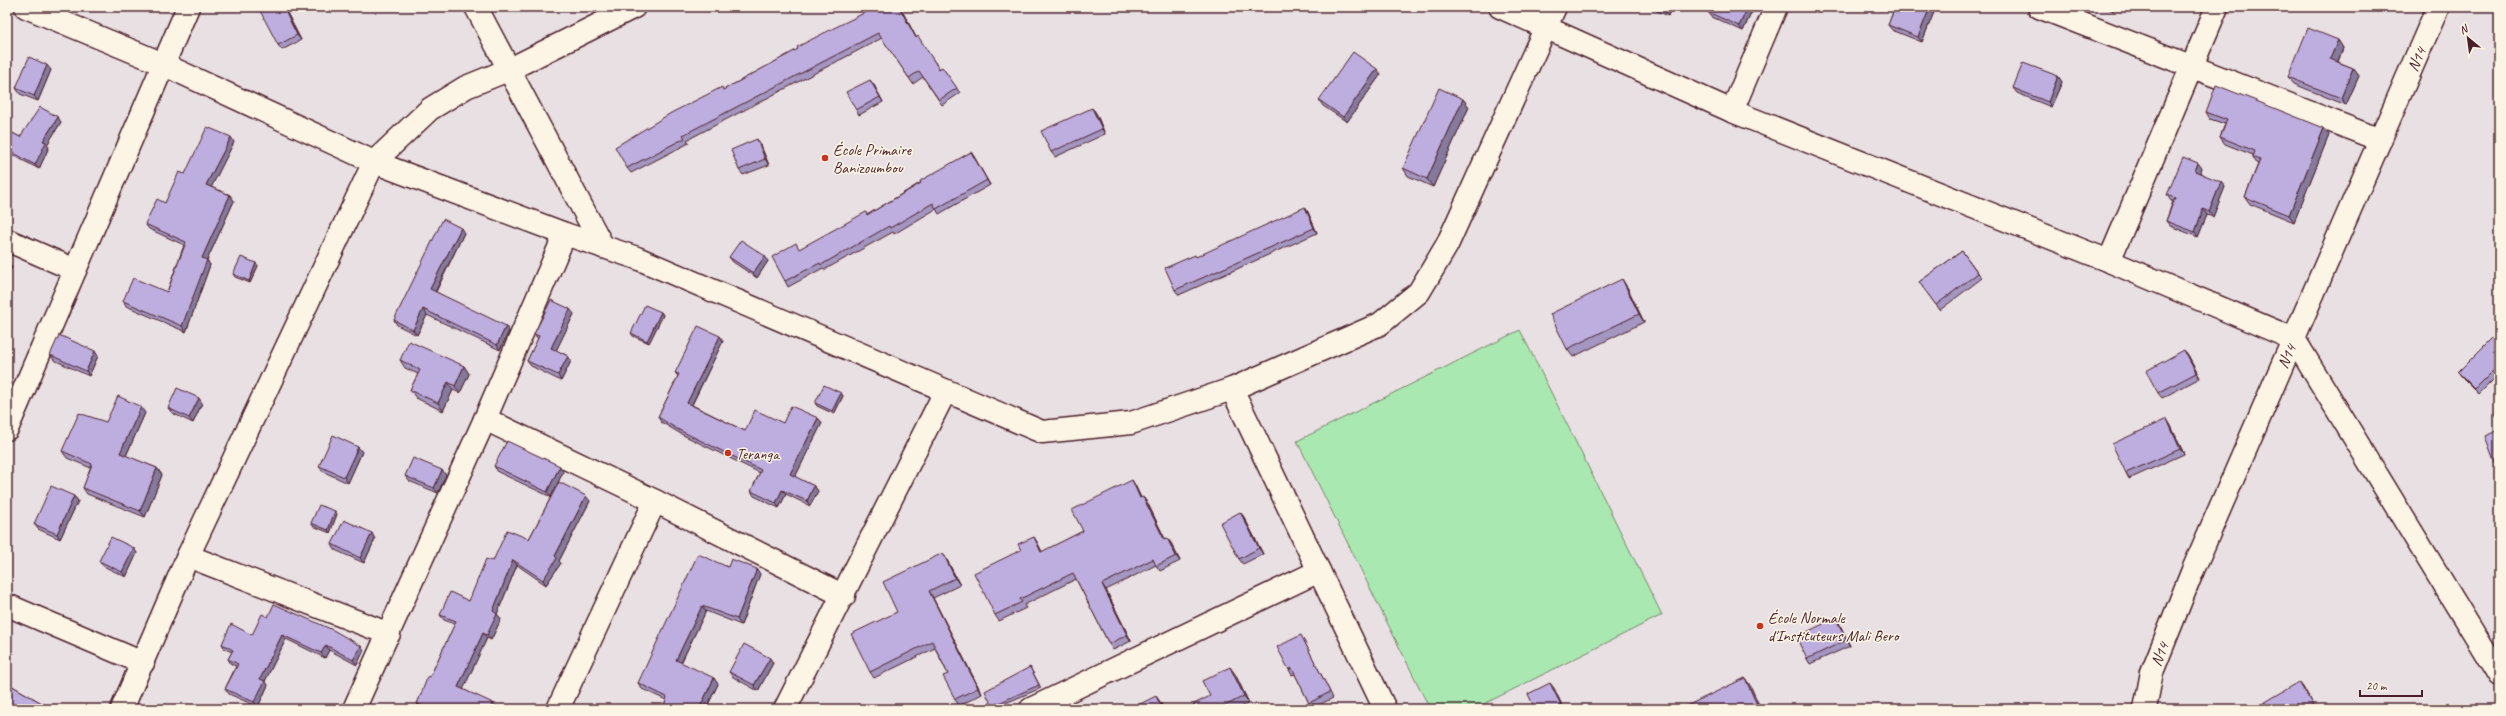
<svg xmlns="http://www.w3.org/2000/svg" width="2506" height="716" viewBox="0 0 2506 716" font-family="Caveat,sans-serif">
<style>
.green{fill:#a9e8b0;stroke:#7a846e}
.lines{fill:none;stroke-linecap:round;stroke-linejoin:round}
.minor-casing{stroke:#4a1f2b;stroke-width:25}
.major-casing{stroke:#4a1f2b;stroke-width:25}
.minor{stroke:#fcf5e5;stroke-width:22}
.major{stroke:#fcf5e5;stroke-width:22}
.wall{fill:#a396c0;stroke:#4a1f2b}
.shaded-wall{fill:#857a9c;stroke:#4a1f2b}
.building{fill:#beaedf;stroke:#4a1f2b}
.poi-dot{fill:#c8321e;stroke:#fcf5e5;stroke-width:1.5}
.labels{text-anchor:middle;stroke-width:3;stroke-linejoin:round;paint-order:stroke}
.street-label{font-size:16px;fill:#4a1f2b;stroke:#fcf5e5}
.poi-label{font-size:16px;fill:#4a1f2b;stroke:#fcf5e5;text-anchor:start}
</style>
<rect width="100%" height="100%" fill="#e9e0e3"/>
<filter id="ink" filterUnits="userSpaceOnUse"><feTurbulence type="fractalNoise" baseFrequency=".025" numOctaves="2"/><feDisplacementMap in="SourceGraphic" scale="8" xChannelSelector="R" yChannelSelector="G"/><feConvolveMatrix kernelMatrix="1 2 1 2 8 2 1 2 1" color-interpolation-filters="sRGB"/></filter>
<g filter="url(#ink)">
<!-- green -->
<path class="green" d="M1520 330 1662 615 1474 709H1430L1297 441Z"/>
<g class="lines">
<defs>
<g id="minor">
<path d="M26 7 156 61 374 162 565 234 637 258 1042 432 1131 423 1232 389 1380 324 1419 292 1447 245 1555 7"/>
<path d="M476 7 603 247"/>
<path d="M1500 7 1732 111 2109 261 2294 339 2499 675"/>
<path d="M2039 7 2380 140"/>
<path d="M1732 111 1776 7"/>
<path d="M7 240 75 270"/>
<path d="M2109 261 2217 7"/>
<path d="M1232 389 1385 709"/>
<path d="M485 419 655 501 844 596"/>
<path d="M7 429 188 7"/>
<path d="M188 556 389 634"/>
<path d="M7 605 143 663"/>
<path d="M122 709 188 556 374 162 430 109 466 87 508 70 634 7"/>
<path d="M354 709 485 419 565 234"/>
<path d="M558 709 655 501"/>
<path d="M785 709 945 392"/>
<path d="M1031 709 1319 571"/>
</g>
<path id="major" d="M2145 709 2152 672 2193 570 2438 7"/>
</defs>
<!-- minor casing -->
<use href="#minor" class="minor-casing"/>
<!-- major casing -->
<use href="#major" class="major-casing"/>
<!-- minor -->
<use href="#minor" class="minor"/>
<!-- major -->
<use href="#major" class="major"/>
</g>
<!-- wall -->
<g class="wall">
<path d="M284 7 301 40 282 50 278 45Z"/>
<path d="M876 7H900L916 37 940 69 942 67 960 93 942 105 923 77 913 84 882 38 687 140 689 143 631 173 627 168 723 90Z"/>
<path d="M1648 7H1671L1668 16Z"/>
<path d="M1710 7H1754L1743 31 1712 17 1708 12Z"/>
<path d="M1895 7H1936L1922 42 1892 30 1888 25Z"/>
<path d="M2103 7H2115L2114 11Z"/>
<path d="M2338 40 2343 48 2338 62 2353 68 2359 76 2346 105 2294 84 2288 77Z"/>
<path d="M51 70 38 101 20 94 16 88Z"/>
<path d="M1381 74 1347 122 1323 106 1319 100Z"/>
<path d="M2058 76 2062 82 2051 107 2017 93 2013 88Z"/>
<path d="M874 85 883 102 859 115 856 110Z"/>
<path d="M1463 99 1469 107 1433 187 1408 176 1403 168Z"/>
<path d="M1092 108 1096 113 1105 134 1055 157 1051 152Z"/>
<path d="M2206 112 2329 135 2294 222 2250 204 2245 197 2258 164H2257L2253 157V155L2225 144 2220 137 2225 124 2210 119Z"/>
<path d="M61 122 47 145 49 147 39 169 7 152V130L20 137Z"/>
<path d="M234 142 211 187 230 195 234 201 207 260 210 265 186 332 126 306 123 301 167 292 184 245 149 229 145 224 165 203 185 174Z"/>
<path d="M760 144 769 165 743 175 739 170Z"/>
<path d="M971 152 990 185 939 214 936 209 894 234 893 232 824 270 823 268 788 287 785 281 800 249 867 215Z"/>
<path d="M2202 168 2200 173 2225 187 2213 217 2207 215 2198 237 2170 226 2166 221 2173 201H2171L2167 195Z"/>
<path d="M1308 212 1317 233 1179 295 1175 290 1197 257Z"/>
<path d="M464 233 436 292 509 331 500 350 427 315 417 335 397 325 394 320Z"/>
<path d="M1962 251 1982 278 1940 310 1919 282Z"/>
<path d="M729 257 768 261 757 278 733 262Z"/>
<path d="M256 263 258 266 250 283 235 277 233 274Z"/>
<path d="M1627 287 1644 322 1573 357 1567 349Z"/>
<path d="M661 312 663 315 649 343 633 336 631 333Z"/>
<path d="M574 314 556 350 568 356 571 361 561 381 531 366 527 361 538 339 534 334Z"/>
<path d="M2499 333V374L2479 394 2462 377 2458 372Z"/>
<path d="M723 341 692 405 745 431 783 423 818 418 822 423 795 477 814 486 818 491 810 506 786 494 779 508 754 496 751 491 760 473 681 434 661 422 658 417 678 376 675 373Z"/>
<path d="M50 355 98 356 89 376 54 360Z"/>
<path d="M2188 356 2200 378 2162 398 2158 393Z"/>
<path d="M400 360 464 366 469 374 460 393 453 390 443 411 416 398 410 390 418 374 405 368Z"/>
<path d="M841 393 843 396 834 414 817 406 815 403Z"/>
<path d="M202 403 193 423 172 413 168 408Z"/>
<path d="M2499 408V420L2495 415Z"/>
<path d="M145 413 126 456 157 468 162 475 145 517 87 494 83 488 91 468 67 458 62 451 106 422Z"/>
<path d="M2170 424 2184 454 2129 479 2126 473Z"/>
<path d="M362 452 348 483 322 471 319 466Z"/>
<path d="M494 466 563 472 553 493 590 501 559 561 561 563 546 585 517 565 497 614 501 619 491 640 487 638 463 689 497 708 496 709H421L417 704 455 624 444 620 440 615 469 601 493 561 529 539 551 497 498 472Z"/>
<path d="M446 475 438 493 409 481 405 476Z"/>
<path d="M1135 485 1141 498 1147 502 1165 539 1167 538 1171 543 1180 561 1160 571 1156 565 1106 590 1131 641 1113 650 1109 644 1076 579 1024 605 1026 608 999 621 995 615 1021 550 1034 537 1037 542 1042 552 1083 531Z"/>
<path d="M74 496 78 501 60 539 38 529 34 524Z"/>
<path d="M1240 512 1244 517 1263 554 1243 564 1239 559Z"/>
<path d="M337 514 330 533 313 526 311 523Z"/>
<path d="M375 539 364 563 335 550 332 544Z"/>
<path d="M137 553 126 577 103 566 99 561Z"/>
<path d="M947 560 960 585 933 598 982 694 959 706 955 699 948 674 935 648 874 678 870 672 897 612Z"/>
<path d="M728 567 760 574 741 625 706 611 681 663 718 684 706 709H663L666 700 642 689 638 683Z"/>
<path d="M268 617 364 650 357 665 329 650 325 658 286 639 265 681 268 685 258 707 229 694 225 689 236 666 231 664 228 659 232 652 225 649 222 644 252 635Z"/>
<path d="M1836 618 1839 623 1850 646 1810 664 1807 659Z"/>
<path d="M1304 641 1333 698 1313 708 1309 703 1295 674 1292 675 1289 670Z"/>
<path d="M773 663 758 691 733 677 729 672Z"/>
<path d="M1030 667 1041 688 994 708 992 706Z"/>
<path d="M1235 674 1249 703 1238 709H1196L1210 696Z"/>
<path d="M7 683 52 709H17L7 705Z"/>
</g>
<!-- shaded-wall -->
<g class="shaded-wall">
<path d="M283 7H284L301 40 297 35Z"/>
<path d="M899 7H900L919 43 916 38Z"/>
<path d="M1666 7H1671L1668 16 1664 11Z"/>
<path d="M1748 7H1754L1743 31 1739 26Z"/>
<path d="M1930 7H1936L1922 42 1918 37Z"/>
<path d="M2111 7H2115L2114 11Z"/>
<path d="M2338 40 2343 48 2336 66 2330 59Z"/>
<path d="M47 65 51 70 38 101 34 96Z"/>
<path d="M2353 68 2359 76 2346 105 2341 98Z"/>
<path d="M1377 69 1381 74 1347 122 1343 117Z"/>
<path d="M2058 76 2062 82 2051 107 2048 102Z"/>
<path d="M870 80 874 85 883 102 880 97Z"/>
<path d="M1463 99 1469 107 1433 187 1427 179Z"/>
<path d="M1092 108 1096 113 1105 134 1102 129Z"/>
<path d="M58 117 61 122 47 145 49 147 39 169 35 165 43 141Z"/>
<path d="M2324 128 2329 135 2294 222 2289 215Z"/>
<path d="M231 137 234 142 210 190 206 185Z"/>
<path d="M757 139 760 144 769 165 765 159Z"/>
<path d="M971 152 975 158 990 185 987 180Z"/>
<path d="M2198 163 2202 168 2199 176 2195 171Z"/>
<path d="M2221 182 2225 187 2213 217 2209 212Z"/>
<path d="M230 195 234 201 207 260 210 265 186 332 182 326 202 258Z"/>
<path d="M1305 207 1308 212 1317 233 1314 228Z"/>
<path d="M2203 209 2207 215 2198 237 2195 232Z"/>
<path d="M461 228 464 233 434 294 430 289Z"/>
<path d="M765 256 768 261 757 278 753 273Z"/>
<path d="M8 262 12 267 7 277V264Z"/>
<path d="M256 263 258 266 250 283 249 281Z"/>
<path d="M1622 279 1627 287 1644 322 1639 314Z"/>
<path d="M423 309 427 315 417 335 413 330Z"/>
<path d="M570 309 574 314 555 353 551 348Z"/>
<path d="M661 312 663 315 649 343 647 341Z"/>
<path d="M506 326 509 331 500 350 497 345Z"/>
<path d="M720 336 723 341 690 408 687 403Z"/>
<path d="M2184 350 2188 356 2200 378 2196 373Z"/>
<path d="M95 351 98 356 89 376 86 371Z"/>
<path d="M568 356 571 361 561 381 558 375Z"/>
<path d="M464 366 469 374 460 393 455 386Z"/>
<path d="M448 382 453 390 443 411 438 403Z"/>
<path d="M841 393 843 396 834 414 832 411Z"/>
<path d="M199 398 202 403 193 423 189 418Z"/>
<path d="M141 407 145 413 124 460 120 453Z"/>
<path d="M818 418 822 423 794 479 790 474Z"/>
<path d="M2167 419 2170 424 2184 454 2180 449Z"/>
<path d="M358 447 362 452 348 483 344 477Z"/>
<path d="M560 466 563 472 551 497 547 492Z"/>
<path d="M157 468 162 475 145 517 140 511Z"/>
<path d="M442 470 446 475 438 493 434 488Z"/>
<path d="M1132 480 1135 485 1144 504 1140 498Z"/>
<path d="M814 486 818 491 810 506 807 501Z"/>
<path d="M782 490 786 494 779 508 776 503Z"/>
<path d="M74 496 78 501 60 539 57 534Z"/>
<path d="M586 496 590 501 559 561 561 563 546 585 543 580Z"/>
<path d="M1143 497 1147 502 1168 545 1164 539Z"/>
<path d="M335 511 337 514 330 533 328 530Z"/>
<path d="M1240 512 1244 517 1263 554 1259 548Z"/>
<path d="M372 533 375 539 364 563 360 558Z"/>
<path d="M1034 537 1037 542 1045 558 1041 552Z"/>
<path d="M1167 538 1171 543 1180 561 1176 556Z"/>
<path d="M134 548 137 553 126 577 122 572Z"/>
<path d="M943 553 947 560 960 585 955 578Z"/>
<path d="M513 560 517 565 497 614 501 619 491 640 487 635 493 611Z"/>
<path d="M757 569 760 574 741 625 737 619Z"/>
<path d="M1102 584 1106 590 1131 641 1127 635Z"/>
<path d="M929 591 933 598 982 694 978 688Z"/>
<path d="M702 606 706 611 680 665 676 660Z"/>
<path d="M1836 618 1839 623 1850 646 1846 640Z"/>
<path d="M483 633 487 638 462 692 458 687Z"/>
<path d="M282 635 286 639 265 681 268 685 258 707 254 702 260 679Z"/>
<path d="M326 645 329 650 325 658 321 653Z"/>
<path d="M361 646 364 650 357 665 353 660Z"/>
<path d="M770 658 773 663 758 691 754 685Z"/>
<path d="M1230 667 1235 674 1249 703 1244 696Z"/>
<path d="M714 678 718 684 706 709H699Z"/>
<path d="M1745 678 1751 687 1761 709H1759Z"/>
<path d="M2299 682 2303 687 2315 709Z"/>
<path d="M1550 683 1554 688 1564 709H1563Z"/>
<path d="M1156 696 1161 703 1163 709H1162Z"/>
<path d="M493 703 497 708 496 709H490Z"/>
</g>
<!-- building -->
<g class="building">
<path d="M258 7H283L297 35 278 45Z"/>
<path d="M876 7H899L916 38 918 36 939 69 942 67 957 88 939 100 919 71 909 78 878 33 683 135 685 138 627 168 615 147 671 113 722 87 723 90 798 49 797 47 822 34Z"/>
<path d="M1656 7H1666L1664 11Z"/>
<path d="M1710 7H1748L1739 26 1708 12Z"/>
<path d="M1895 7H1930L1918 37 1888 25Z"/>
<path d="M2308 28 2338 40 2330 59 2353 68 2341 98 2288 77Z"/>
<path d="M1353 52 1377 69 1343 117 1319 100Z"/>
<path d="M29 57 47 65 34 96 16 88Z"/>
<path d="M2023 63 2058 76 2048 102 2013 88Z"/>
<path d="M870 80 880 97 856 110 846 92Z"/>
<path d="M2216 85 2324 128 2289 215 2245 197 2260 160 2253 157 2255 151 2220 137 2227 120 2206 112Z"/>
<path d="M1439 88 1463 99 1427 179 1403 168Z"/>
<path d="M40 107 58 117 43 141 46 142 35 165 7 149V130L20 137Z"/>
<path d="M1092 108 1102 129 1051 152 1041 131Z"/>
<path d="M207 127 231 137 206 185 230 195 202 258 207 260 182 326 123 301 133 278 167 292 186 242 145 224 157 199 165 203 179 172 185 174Z"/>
<path d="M757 139 765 159 739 170 731 150Z"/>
<path d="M971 152 987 180 936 209 933 203 890 228 889 226 821 265 820 263 785 281 772 257 796 243 799 249 866 212 867 215 921 183 920 181Z"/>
<path d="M2183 157 2198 163 2195 171 2221 182 2209 212 2203 209 2195 232 2166 221 2175 198 2167 195Z"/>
<path d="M1305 207 1314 228 1175 290 1165 268 1195 255 1196 257Z"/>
<path d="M443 219 461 228 430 289 506 326 497 345 423 309 413 330 394 320Z"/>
<path d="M741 240 765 256 753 273 729 257Z"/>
<path d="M1962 251 1978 273 1936 305 1919 282Z"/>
<path d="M241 257 256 263 249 281 233 274Z"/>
<path d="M1622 279 1639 314 1567 349 1550 314Z"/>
<path d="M551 300 570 309 551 348 568 356 558 375 527 361 539 336 534 334Z"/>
<path d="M645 305 661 312 647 341 631 333Z"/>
<path d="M698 326 720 336 687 403 745 431 755 410 783 423 791 406 818 418 790 474 814 486 807 501 782 490 776 503 751 491 761 470 677 429 658 417 679 374 675 373Z"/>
<path d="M2498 332 2499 333V365L2475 389 2458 372Z"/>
<path d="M59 335 95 351 86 371 50 355Z"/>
<path d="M409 341 464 366 455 386 448 382 438 403 410 390 420 370 400 360Z"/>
<path d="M2184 350 2196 373 2158 393 2146 371Z"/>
<path d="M824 385 841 393 832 411 815 403Z"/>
<path d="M177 388 199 398 189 418 168 408Z"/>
<path d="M118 396 141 407 120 453 157 468 140 511 83 488 92 464 62 451 79 413 106 422Z"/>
<path d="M2499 408V418L2495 415Z"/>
<path d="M2167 419 2180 449 2126 473 2112 444Z"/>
<path d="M2499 430V469L2495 463 2485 436Z"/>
<path d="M333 435 358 447 344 477 319 466Z"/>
<path d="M507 441 560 466 547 492 494 466Z"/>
<path d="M413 458 442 470 434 488 405 476Z"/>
<path d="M1132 480 1140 498 1143 497 1164 539 1167 538 1176 556 1156 566 1153 559 1102 584 1127 635 1109 644 1073 573 1020 599 1022 602 995 615 974 573 1021 550 1018 544 1034 537 1041 552 1083 531 1072 510Z"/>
<path d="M559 482 586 496 555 556 557 558 543 580 513 560 493 611 497 614 487 635 483 633 458 687 493 703 490 709H431L417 704 428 676 430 677 456 621 440 615 450 592 469 601 486 559 493 561 507 530 529 539Z"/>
<path d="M51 486 74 496 57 534 34 524Z"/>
<path d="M319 505 335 511 328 530 311 523Z"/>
<path d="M1240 512 1259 548 1239 559 1220 523Z"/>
<path d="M344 520 372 533 360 558 332 544Z"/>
<path d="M111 537 134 548 122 572 99 561Z"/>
<path d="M943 553 955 578 929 591 978 688 955 699 943 676 948 674 932 641 870 672 851 634 897 612 883 582Z"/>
<path d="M698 554 728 567 731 559 757 569 737 619 702 606 676 660 714 678 699 709H663L667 697 638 683Z"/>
<path d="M274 604 333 630 361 646 353 660 326 645 321 653 282 635 260 679 265 681 254 702 225 689 238 664 228 659 233 650 222 644 231 624 252 635 262 614 268 617Z"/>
<path d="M1836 618 1846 640 1807 659 1796 637Z"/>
<path d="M1301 635 1330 692 1309 703 1292 668 1289 670 1277 647Z"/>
<path d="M744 644 770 658 754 685 729 672Z"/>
<path d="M1030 667 1039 685 992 706 985 691Z"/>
<path d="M1230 667 1244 696 1219 709H1196L1194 704 1210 696 1202 681Z"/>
<path d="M1745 678 1759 709H1680Z"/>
<path d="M2299 682 2315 709H2258L2257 707Z"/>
<path d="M7 683 52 709H22L7 703Z"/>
<path d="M1550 683 1563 709H1535L1528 694Z"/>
<path d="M1156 696 1162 709H1130Z"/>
<path d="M900 706 902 709H894Z"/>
<path d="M2053 706 2055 709H2046Z"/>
</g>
</g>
<!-- markers -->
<g class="poi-dot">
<circle cx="825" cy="158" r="4"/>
<circle cx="728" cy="453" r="4"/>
<circle cx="1760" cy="626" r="4"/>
</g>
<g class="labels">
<!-- street labels -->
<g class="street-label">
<text transform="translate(2416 59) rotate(-66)" y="6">N14</text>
<text transform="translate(2286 356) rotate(-66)" y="6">N14</text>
<text transform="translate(2159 654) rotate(-68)" y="6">N14</text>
</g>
<!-- poi labels -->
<g class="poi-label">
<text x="833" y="155">École Primaire<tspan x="833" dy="18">Banizoumbou</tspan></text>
<text x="736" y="459">Teranga</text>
<text x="1768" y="623">École Normale<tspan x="1768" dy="18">d'Instituteurs Mali Bero</tspan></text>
</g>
</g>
<!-- margin -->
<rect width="2506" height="716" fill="none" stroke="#fcf5e5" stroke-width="24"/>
<rect x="12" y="12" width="2482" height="692" fill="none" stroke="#4a1f2b" stroke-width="1.5" filter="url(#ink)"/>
<!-- north arrow -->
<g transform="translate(2468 38) rotate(331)" stroke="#fcf5e5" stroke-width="3" paint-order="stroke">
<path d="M0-3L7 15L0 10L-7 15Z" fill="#4a1f2b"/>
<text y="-6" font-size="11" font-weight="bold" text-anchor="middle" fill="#4a1f2b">N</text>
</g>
<!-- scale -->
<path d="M2360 690v6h62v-6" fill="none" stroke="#4a1f2b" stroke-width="2"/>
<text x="2366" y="690" font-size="12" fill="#4a1f2b" stroke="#fcf5e5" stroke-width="3" paint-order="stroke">20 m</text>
</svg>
